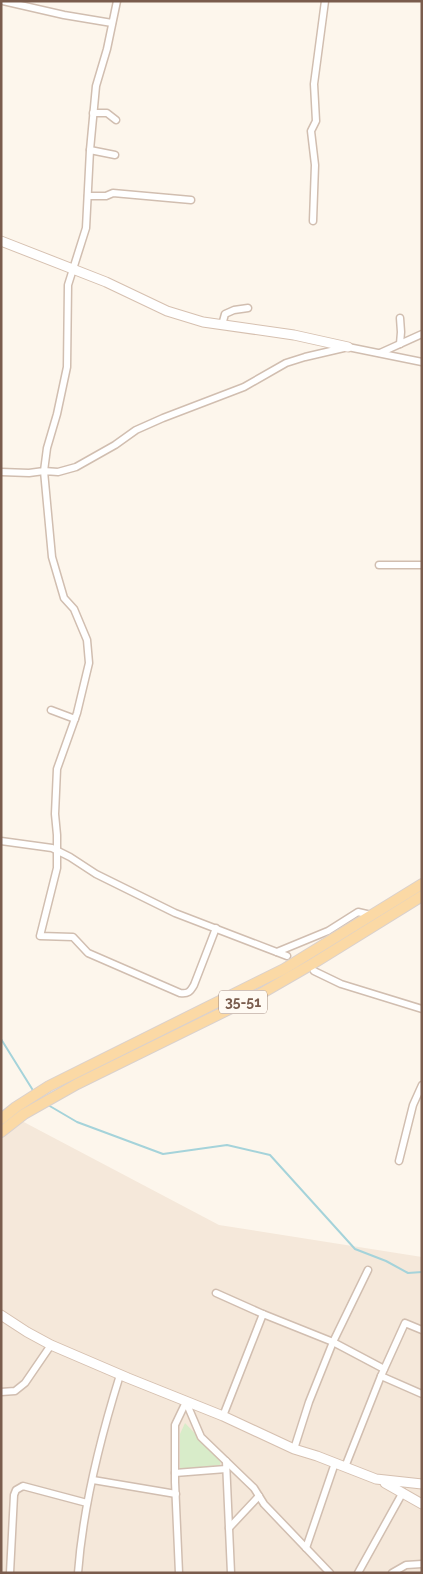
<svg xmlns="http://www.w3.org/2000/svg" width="423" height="1574" viewBox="0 0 423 1574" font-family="Raleway,sans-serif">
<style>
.residential{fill:#f5e8da}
.green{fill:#d8ecc9}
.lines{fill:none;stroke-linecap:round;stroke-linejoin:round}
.stream{stroke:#a5d3da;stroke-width:2}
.street-casing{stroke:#d1beb0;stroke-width:9}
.secondary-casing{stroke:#d6c0b0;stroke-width:11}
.primary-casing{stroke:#dad1cd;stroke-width:12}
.street{stroke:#fff;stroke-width:6}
.secondary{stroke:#fff;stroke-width:9}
.primary{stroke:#fbd9a5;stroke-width:10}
.labels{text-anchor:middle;stroke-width:5;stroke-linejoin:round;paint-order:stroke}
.shield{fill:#fffaf3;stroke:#a28b7f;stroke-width:1}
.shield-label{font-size:14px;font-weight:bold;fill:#7a5c4d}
</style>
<rect width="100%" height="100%" fill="#fdf6ec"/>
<!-- residential -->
<path class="residential" d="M1 1110 219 1225 422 1257V1573H1Z"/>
<!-- green -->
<path class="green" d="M185 1423 221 1461 220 1465 180 1469V1434Z"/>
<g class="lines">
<!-- stream -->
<g class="stream">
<path d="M1 1039 34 1092"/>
<path d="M48 1105 77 1122 163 1154 227 1145 270 1155 355 1249 386 1261 408 1273 422 1272"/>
</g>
<defs>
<g id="street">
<path d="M3 1 64 15 112 23"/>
<path d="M93 113H107L116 120"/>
<path d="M90 150 115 155"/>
<path d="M88 196H106L113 193 191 200"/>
<path d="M313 221 315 165 311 131 316 121 314 84 325 1"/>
<path d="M222 325 225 314 234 310 248 308"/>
<path d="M400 344 401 332 400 318"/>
<path d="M380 353 422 334"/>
<path d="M1 472 29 473 44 471 47 448 57 414 67 367 68 285 86 228 90 150 96 86 107 49 117 1"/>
<path d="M379 565H422"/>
<path d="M51 710 75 719"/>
<path d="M1 841 52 848 70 857 96 874 175 913 287 956"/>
<path d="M216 928 194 985C190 992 188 994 180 993L88 953 73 937 40 936 57 868V835L55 814 57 769 77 713 89 663 87 640 74 609 64 598 52 557 44 471 58 472 76 467 115 445 136 430 163 418 244 387 286 363 305 357 348 347 422 362"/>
<path d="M277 952 328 931 358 912 371 915"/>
<path d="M314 971 341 984 422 1009"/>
<path d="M399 1161 413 1105 422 1085"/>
<path d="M216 1293 263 1314"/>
<path d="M381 1376 422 1394"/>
<path d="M1 1392 15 1391 25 1383 51 1345"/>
<path d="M186 1402 201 1437 254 1488 264 1504 330 1573"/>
<path d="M223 1416 263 1314 333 1342 384 1369"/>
<path d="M294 1449 309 1402 333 1342 368 1270"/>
<path d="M226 1461 231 1573"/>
<path d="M345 1467 381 1376 405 1323 422 1330"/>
<path d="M175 1473 226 1469"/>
<path d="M93 1480 176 1494"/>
<path d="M229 1528 259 1496"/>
<path d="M306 1548 335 1463"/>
<path d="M10 1573 14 1495 16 1490 23 1486 87 1503"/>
<path d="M78 1573C83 1506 100 1439 120 1375"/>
<path d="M179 1573 175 1482V1425L186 1402"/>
<path d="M358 1573 403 1492"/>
<path d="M392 1573 406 1565 422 1564"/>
</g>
<g id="secondary">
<path d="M1 241 106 282 167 311 203 322 294 335 348 347"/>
<path d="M1 1315 27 1332 51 1345 128 1378 223 1416 294 1449 317 1456 376 1479 422 1484"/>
<path d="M385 1483 422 1504"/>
</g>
<g id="primary">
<path d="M1 1119 16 1107 49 1086 284 969 422 884"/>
<path d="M1 1132 24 1114 77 1084 262 993 314 963 422 896"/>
</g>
</defs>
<!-- street casing -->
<use href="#street" class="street-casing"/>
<!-- secondary casing -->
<use href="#secondary" class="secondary-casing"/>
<!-- primary casing -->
<use href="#primary" class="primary-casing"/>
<!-- street -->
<use href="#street" class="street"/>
<!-- secondary -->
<use href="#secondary" class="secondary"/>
<!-- primary -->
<use href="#primary" class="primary"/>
</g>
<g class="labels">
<!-- shield labels -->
<rect class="shield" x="219" y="990.5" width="48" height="23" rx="4"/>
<g class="shield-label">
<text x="243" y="1007">35-51</text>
</g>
</g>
<!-- border -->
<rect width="423" height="1574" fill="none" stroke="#7a5c4d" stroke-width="5"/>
</svg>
